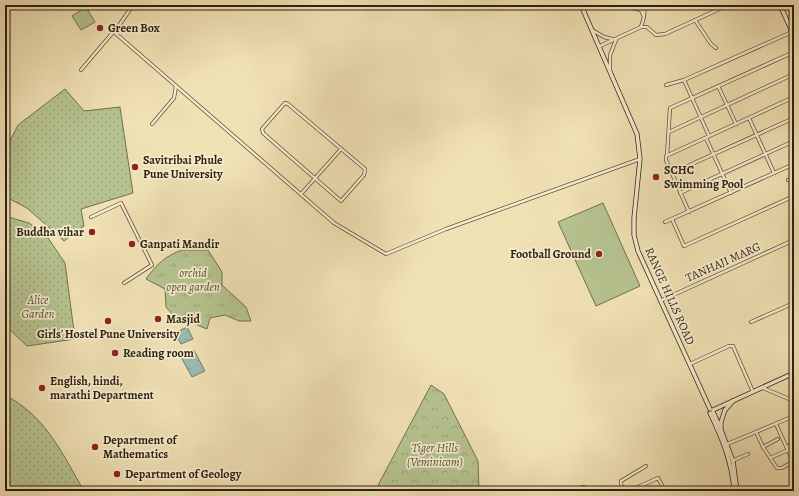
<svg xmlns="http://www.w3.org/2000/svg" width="799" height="496" viewBox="0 0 799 496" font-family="Alegreya,serif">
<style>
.grass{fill:url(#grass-dots);stroke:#727150}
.forest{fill:url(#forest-crowns);stroke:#727150}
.park{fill:url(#park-tufts);stroke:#727150}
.pitch{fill:#b6c390;stroke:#727150}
.water{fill:url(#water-ripples);stroke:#6f7d71}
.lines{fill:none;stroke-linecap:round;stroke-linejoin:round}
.street-casing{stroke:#5e5039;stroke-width:4}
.secondary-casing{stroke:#2e1f10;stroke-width:5}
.street{stroke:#f5ecce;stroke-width:2.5}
.secondary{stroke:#f5ecce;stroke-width:3.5}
.poi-dot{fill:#8f2418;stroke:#f5ecce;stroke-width:1.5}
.labels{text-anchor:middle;stroke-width:3.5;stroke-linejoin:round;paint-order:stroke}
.poi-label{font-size:12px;font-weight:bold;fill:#2e1f10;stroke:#f5ecce;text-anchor:start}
.street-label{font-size:12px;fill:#2e1f10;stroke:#f5ecce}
.park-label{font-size:12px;font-style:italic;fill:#575036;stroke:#f5ecce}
</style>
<defs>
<pattern id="grass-dots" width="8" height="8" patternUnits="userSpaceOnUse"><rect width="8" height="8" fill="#b6c390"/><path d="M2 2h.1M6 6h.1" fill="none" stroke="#9da77b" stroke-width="1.8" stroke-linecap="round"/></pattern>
<pattern id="forest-crowns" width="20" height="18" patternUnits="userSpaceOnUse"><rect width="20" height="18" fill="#b6c390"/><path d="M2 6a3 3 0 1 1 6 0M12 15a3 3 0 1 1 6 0" fill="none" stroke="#9da77b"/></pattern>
<pattern id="park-tufts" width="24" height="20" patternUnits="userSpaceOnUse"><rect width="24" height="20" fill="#b6c390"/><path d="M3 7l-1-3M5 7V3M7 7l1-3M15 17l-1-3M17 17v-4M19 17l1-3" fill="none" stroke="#9da77b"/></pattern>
<pattern id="water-ripples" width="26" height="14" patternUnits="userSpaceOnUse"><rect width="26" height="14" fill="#9bbcb2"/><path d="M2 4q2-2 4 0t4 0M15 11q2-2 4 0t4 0" fill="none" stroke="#86a198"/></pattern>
</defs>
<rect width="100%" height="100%" fill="#f0e1b4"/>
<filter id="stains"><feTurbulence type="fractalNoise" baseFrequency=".005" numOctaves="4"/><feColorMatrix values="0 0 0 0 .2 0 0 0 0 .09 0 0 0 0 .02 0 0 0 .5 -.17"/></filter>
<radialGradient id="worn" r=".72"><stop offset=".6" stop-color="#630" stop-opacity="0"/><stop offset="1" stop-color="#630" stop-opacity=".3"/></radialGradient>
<!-- grass -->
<g class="grass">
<path d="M65 89 84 111 120 107 133 193 81 209 84 226 64 241 27 208 6 197 5 151 18 125Z"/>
<path d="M5 216 29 223 46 235 65 263 75 339 27 346 5 325Z"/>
<path d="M5 395C44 416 59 447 80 484L82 491H5Z"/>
</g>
<!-- forest -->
<path class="forest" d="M431 385 444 394 478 461 479 491H375Z"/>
<!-- park -->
<path class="park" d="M182 250H208L222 272V285L246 307 251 321H239L225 315 210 318 207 329 173 315 166 307 165 289 146 279C156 265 165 256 182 250Z"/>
<!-- pitch -->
<g class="pitch">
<path d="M86 7 95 22 81 30 72 16Z"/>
<path d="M603 203 640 286 596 306 558 222Z"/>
</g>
<!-- water -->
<g class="water">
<path d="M187 327 193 339 181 344 175 333Z"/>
<path d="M194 350 205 371 192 377 181 357Z"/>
</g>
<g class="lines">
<defs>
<g id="street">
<path d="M629 5 632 8 641 10 644 17 641 27"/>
<path d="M644 16 645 5"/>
<path d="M695 20 711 44 716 48"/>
<path d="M592 30 604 37 616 40 610 55V71"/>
<path d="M114 32 334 223 386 254 446 229 640 159"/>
<path d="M600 46 641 27H647L656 35 665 34 728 5"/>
<path d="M81 70 120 24 133 5"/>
<path d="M666 85 684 80"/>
<path d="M718 86 736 124"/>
<path d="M285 103 288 104 365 169 364 175 341 201 263 133 262 129Z"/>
<path d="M749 118 774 173"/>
<path d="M152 124 174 98 176 86"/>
<path d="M669 132 794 74"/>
<path d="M709 136 684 80 792 32"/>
<path d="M706 138 731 193"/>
<path d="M667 155 670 108 794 52"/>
<path d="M672 173 794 118"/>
<path d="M788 180 794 177"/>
<path d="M680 193 794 141"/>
<path d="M301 194 341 149"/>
<path d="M689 212 666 160V156L794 97"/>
<path d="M91 217 121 203 152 265 124 283"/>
<path d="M672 219 684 246 794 196"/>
<path d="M665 222 794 164"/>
<path d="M660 301 794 240"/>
<path d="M751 322 794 303"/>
<path d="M690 364 729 346H733L753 392"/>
<path d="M763 388 794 401"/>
<path d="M776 424 794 464"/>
<path d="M756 432 763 447 777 468H782L794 461"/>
<path d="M725 445 794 416"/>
<path d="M763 447 778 439"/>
<path d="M787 447 794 443"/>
<path d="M770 458 788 450"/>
<path d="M732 461 748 454"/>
<path d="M571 491 584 487 588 491"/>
<path d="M624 491 621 484V481L646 466"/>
<path d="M629 491 658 478 665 491"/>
</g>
<g id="secondary">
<path d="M581 5 637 134 640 159 634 218V235L638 251 710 409"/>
<path d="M780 5 794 36"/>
<path d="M733 401 725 410 721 422V430L733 461 737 491"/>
<path d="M713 410 794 373"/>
<path d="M713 412 720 427"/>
<path d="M710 413C722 438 732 462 734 490"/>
</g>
</defs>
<!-- street casing -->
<use href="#street" class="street-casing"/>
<!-- secondary casing -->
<use href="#secondary" class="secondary-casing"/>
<!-- street -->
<use href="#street" class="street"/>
<!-- secondary -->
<use href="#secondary" class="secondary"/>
</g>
<!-- markers -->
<g class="poi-dot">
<circle cx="100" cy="28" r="4"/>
<circle cx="135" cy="167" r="4"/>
<circle cx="656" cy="177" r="4"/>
<circle cx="92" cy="232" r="4"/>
<circle cx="132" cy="244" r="4"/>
<circle cx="599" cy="254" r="4"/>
<circle cx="158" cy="319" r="4"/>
<circle cx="108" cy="321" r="4"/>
<circle cx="115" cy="353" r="4"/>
<circle cx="42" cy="388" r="4"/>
<circle cx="95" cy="447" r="4"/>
<circle cx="117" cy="474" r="4"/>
</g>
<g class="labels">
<!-- poi labels -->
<g class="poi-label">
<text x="108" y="32">Green Box</text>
<text x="143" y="164">Savitribai Phule<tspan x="143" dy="14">Pune University</tspan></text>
<text x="664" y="174">SCHC<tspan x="664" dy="14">Swimming Pool</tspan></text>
<text x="84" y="236" text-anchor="end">Buddha vihar</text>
<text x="140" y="248">Ganpati Mandir</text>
<text x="591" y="258" text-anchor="end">Football Ground</text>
<text x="166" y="323">Masjid</text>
<text x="108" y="338" text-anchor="middle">Girls' Hostel Pune University</text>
<text x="123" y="357">Reading room</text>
<text x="50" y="385">English, hindi,<tspan x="50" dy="14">marathi Department</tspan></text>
<text x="103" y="444">Department of<tspan x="103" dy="14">Mathematics</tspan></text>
<text x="125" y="478">Department of Geology</text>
</g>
<!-- street labels -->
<g class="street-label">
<text transform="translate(723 262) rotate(-24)" y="4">TANHAJI MARG</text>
<text transform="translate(670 296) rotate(66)" y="4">RANGE HILLS ROAD</text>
</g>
<!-- park labels -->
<g class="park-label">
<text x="193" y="277">orchid<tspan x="193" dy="14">open garden</tspan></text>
<text x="38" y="304">Alice<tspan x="38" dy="14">Garden</tspan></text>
<text x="435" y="452">Tiger Hills<tspan x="435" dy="14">(Veminicom)</tspan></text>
</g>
</g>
<!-- margin -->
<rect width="799" height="496" fill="none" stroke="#f0e1b4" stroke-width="20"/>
<rect x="6" y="6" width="787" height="484" fill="none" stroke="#2e1f10" stroke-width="2"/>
<rect x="10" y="10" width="779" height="476" fill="none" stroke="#2e1f10"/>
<rect width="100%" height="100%" filter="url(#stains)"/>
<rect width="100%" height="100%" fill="url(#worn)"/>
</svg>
